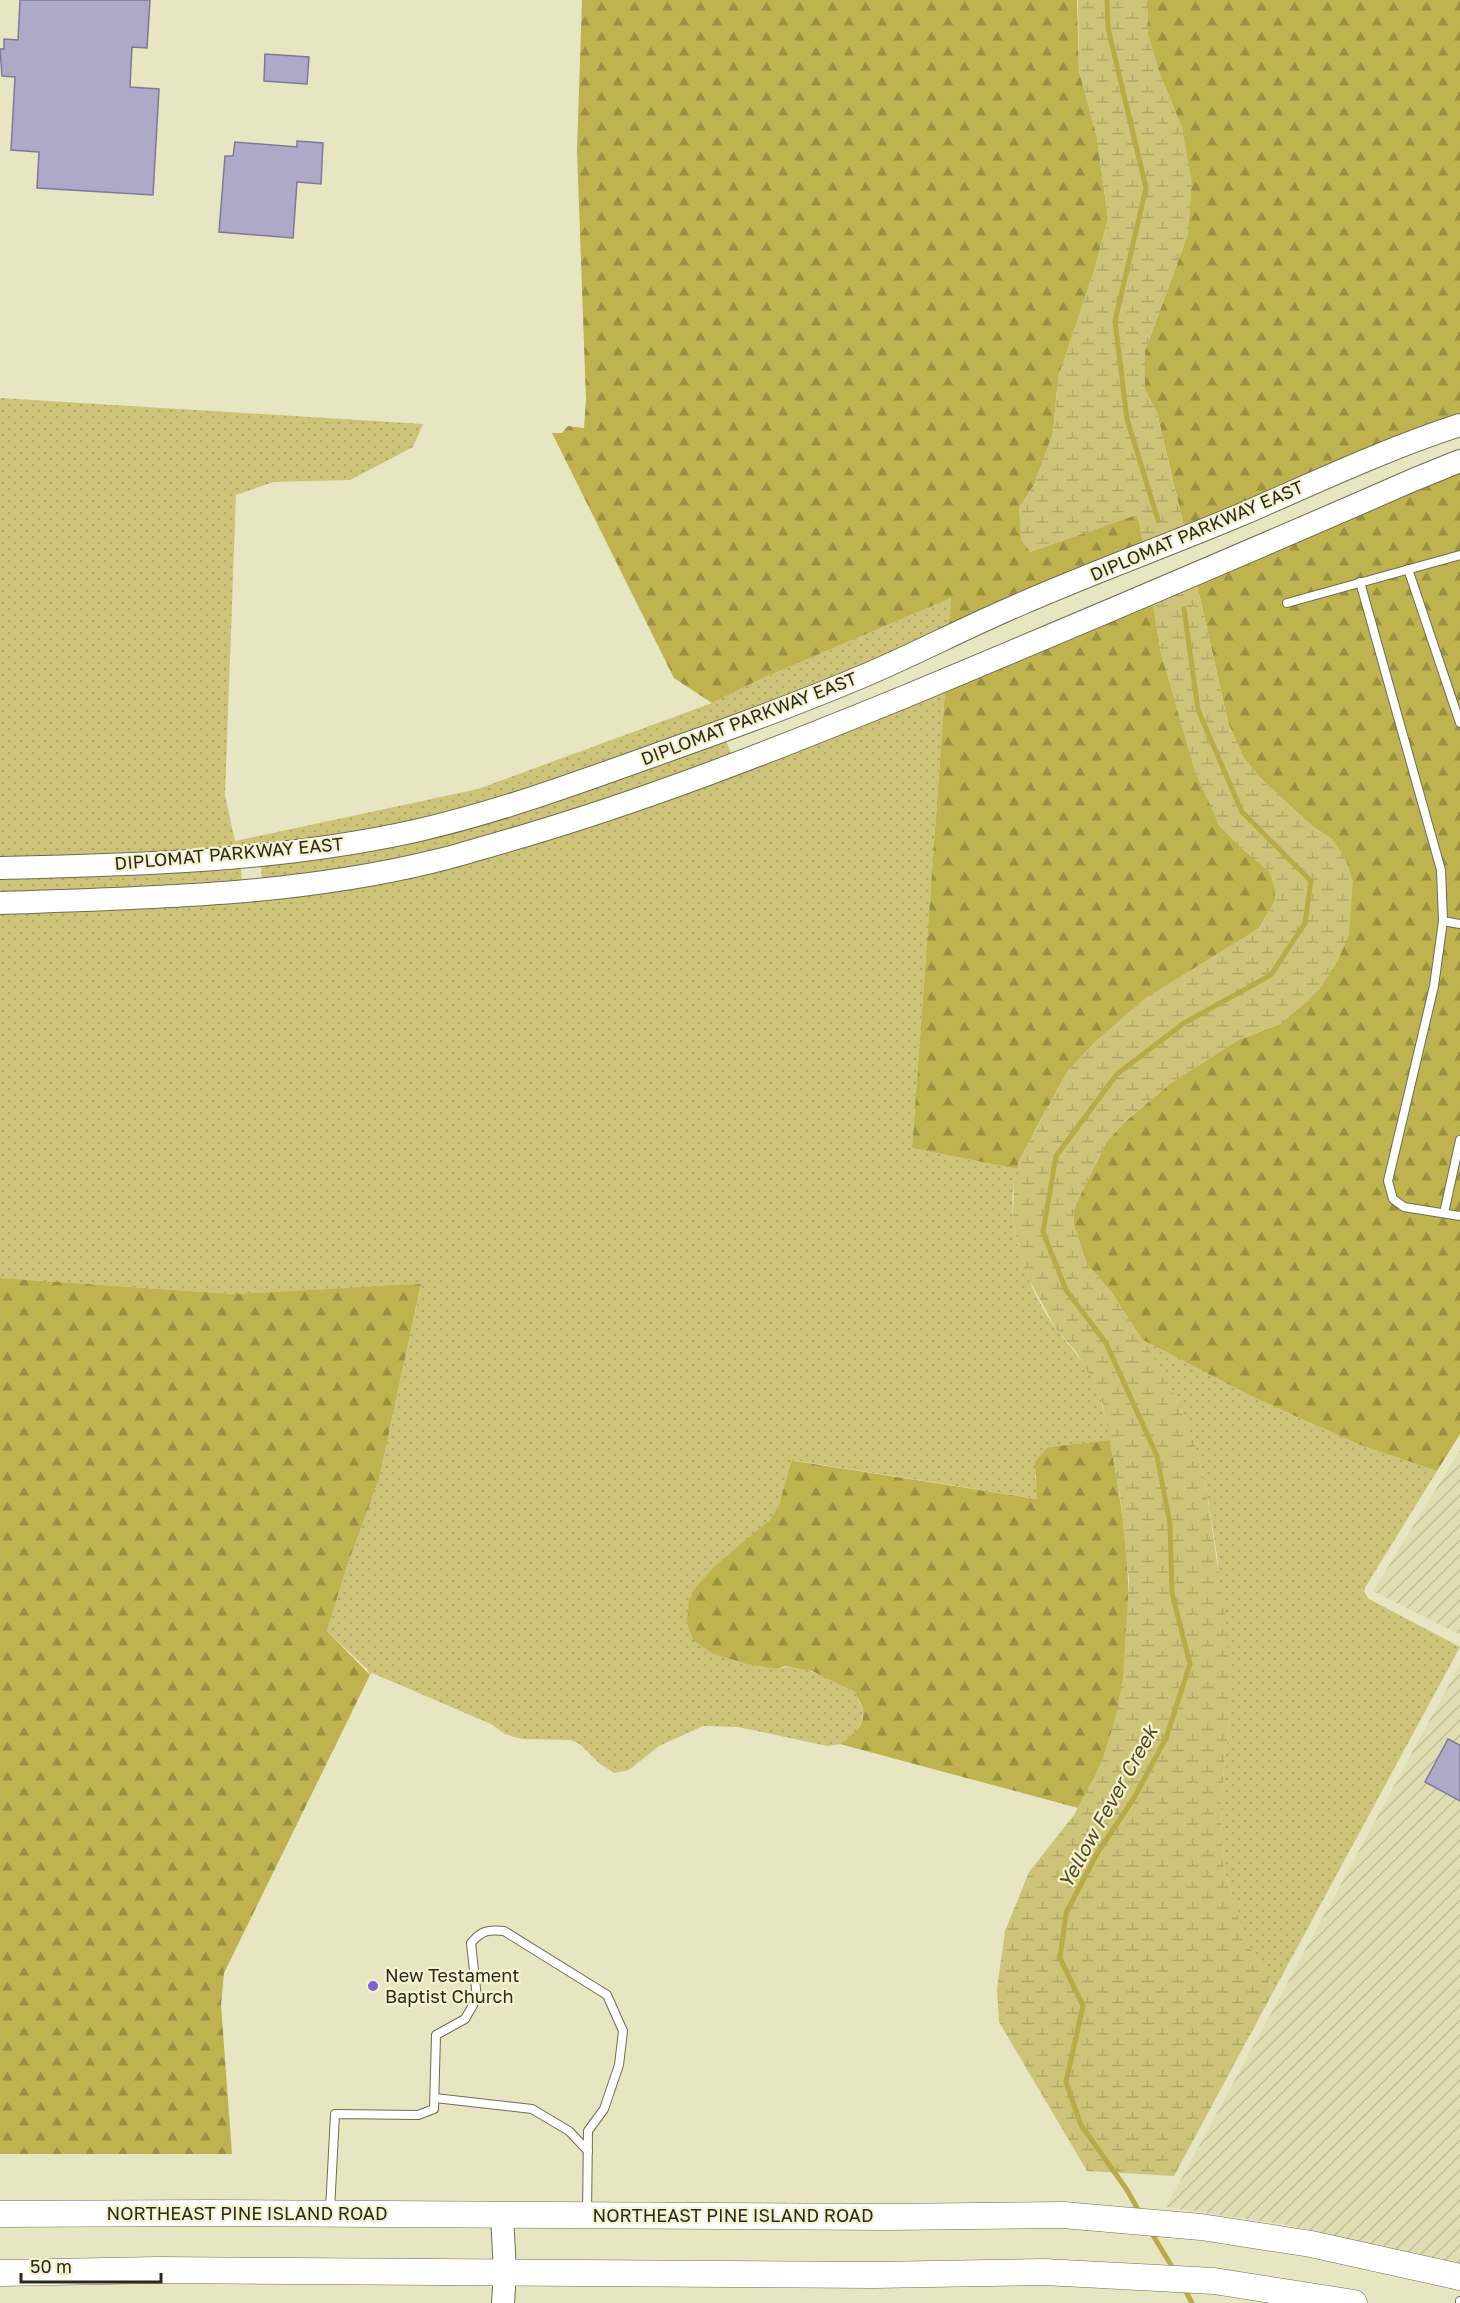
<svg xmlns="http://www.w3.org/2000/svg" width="1460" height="2303" viewBox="0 0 1460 2303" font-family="'Golos Text',sans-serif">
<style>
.industrial{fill:url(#industrial-furrows)}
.grass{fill:url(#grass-dots)}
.forest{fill:url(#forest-firs)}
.wetland{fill:url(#wetland-marsh)}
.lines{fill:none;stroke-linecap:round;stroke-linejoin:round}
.stream{stroke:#b8ac48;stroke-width:5}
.building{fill:#aea9c8;stroke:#7e7997;stroke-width:1.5}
.lane-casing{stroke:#706d4f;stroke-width:10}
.secondary-casing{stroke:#706d4f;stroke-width:24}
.primary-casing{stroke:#706d4f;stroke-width:27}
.lane{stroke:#fff;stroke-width:8}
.secondary{stroke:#fff;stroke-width:22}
.primary{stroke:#fff;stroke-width:26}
.poi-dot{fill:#815fda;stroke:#f6f2d0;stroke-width:2}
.labels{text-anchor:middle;stroke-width:4.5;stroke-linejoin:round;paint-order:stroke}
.street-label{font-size:18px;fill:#2b291c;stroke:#f6f2d0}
.poi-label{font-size:18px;fill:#2b291c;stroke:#f6f2d0;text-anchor:start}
.water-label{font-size:20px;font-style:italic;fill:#504b22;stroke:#f6f2d0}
</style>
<defs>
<pattern id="industrial-furrows" width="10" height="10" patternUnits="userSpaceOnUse" patternTransform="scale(1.5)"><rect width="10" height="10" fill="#e1ddb3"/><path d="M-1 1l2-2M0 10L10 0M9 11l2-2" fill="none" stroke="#c1be99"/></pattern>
<pattern id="grass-dots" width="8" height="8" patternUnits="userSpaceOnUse" patternTransform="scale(1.5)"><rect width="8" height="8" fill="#cdc479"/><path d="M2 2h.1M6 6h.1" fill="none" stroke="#b0a868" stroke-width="1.8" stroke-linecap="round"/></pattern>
<pattern id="forest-firs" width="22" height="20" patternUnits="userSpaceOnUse" patternTransform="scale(1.5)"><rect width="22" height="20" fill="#beb34f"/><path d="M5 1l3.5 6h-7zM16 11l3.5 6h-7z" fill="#9b9241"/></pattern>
<pattern id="wetland-marsh" width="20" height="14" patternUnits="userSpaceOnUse" patternTransform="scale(1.5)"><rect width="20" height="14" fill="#cdc479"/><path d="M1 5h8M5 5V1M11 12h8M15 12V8" fill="none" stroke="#b0a868"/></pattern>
</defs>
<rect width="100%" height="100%" fill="#e8e5c3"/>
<!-- industrial -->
<g class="industrial">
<path d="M1460 1450V1635L1373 1591Z"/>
<path d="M1460 1664V2264L1282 2224 1166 2207Z"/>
</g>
<!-- grass -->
<g class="grass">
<path d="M0 398 423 424 413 447 350 480 274 482 236 495 225 795 235 841 478 789 712 703 761 679 951 598 949 626 860 666 759 708 529 790 414 820 301 840 195 851 0 858Z"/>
<path d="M945 691 912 1148 1017 1169C1002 1220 1026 1288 1057 1330 1069 1346 1083 1360 1092 1378 1102 1398 1106 1418 1110 1440L1048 1447 1035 1476 1038 1499 792 1460 779 1505 770 1520 750 1538 777 1669C802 1661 833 1681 855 1692L863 1710 861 1722 855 1734 841 1744 827 1746 738 1727 703 1726 659 1746 629 1770 614 1773 599 1763 581 1745 571 1740 522 1739 505 1734 491 1724 372 1673 370 1675 367 1669 327 1631 347 1566 379 1479 421 1285 234 1294 0 1278V913C145 909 293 907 435 872 611 828 777 758 945 691Z"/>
<path d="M726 741 732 755 581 808 431 852 316 873 262 879 261 865 450 833 534 810Z"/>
<path d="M241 867 242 881 205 885 0 892V879L141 875Z"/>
<path d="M1141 1339 1255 1398 1360 1445 1437 1471 1366 1586 1364 1592 1369 1599 1460 1647 1272 1994 1268 1977 1244 1938 1223 1864 1221 1803 1225 1758 1230 1721 1217 1555 1206 1487 1194 1441 1173 1392Z"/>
</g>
<!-- forest -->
<g class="forest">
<path d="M582 0H1077L1079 71 1097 137 1108 218 1095 268 1058 378 1053 433 1034 485 1019 508 1030 552 1138 514 1143 543 949 626 951 598 761 679 712 703 674 678 552 433H562L568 426 584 428 586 400 577 150Z"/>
<path d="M1148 0H1460V414L1184 527 1157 413 1145 390V351L1188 234 1182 128 1159 72 1148 35Z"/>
<path d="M1460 472V1434L1437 1471 1360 1445 1255 1398 1141 1339 1112 1293 1087 1264 1074 1226 1073 1210 1107 1141 1127 1120 1171 1083 1238 1040 1280 1024 1322 986 1332 839 1312 826 1262 780 1243 757 1228 722 1197 585Z"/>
<path d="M1153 604 1161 654 1219 825 1245 851 1270 872 1275 888V901L1259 928 1097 1040 1068 1071 1035 1130 1017 1169 912 1148 945 691Z"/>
<path d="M0 1278 234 1294 421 1284 379 1479 347 1566 327 1631 370 1675 224 1973 221 2005 232 2154H0Z"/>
<path d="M1110 1440C1130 1546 1142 1655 1103 1759 1097 1776 1086 1792 1078 1808L840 1744C851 1738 865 1726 863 1710 862 1704 857 1697 855 1692L812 1671 785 1666 777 1669 747 1664 714 1654 694 1641 687 1624 689 1600 695 1588 716 1565 770 1520 779 1505 792 1459 795 1461 1037 1499 1035 1462 1048 1447Z"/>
</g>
<!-- wetland -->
<g class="wetland">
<path d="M1078 0H1148V35L1159 72 1182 128 1192 182 1188 234 1145 351V390L1157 413 1184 527 1143 543 1137 515 1030 552 1021 540 1019 508 1034 485 1053 433 1058 378 1095 268 1108 218 1097 137 1079 71Z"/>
<path d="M1197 585 1228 722 1243 757 1262 780 1312 826 1332 839 1345 857 1353 881 1349 935 1338 960 1322 986 1308 1001 1280 1024 1238 1040 1171 1083 1127 1120 1107 1141 1073 1210 1074 1226 1087 1264 1112 1293 1152 1354 1173 1392 1194 1441 1206 1487 1227 1630 1230 1721 1225 1758 1221 1803 1223 1864 1244 1938 1268 1977 1272 1994 1174 2176 1087 2171 999 2022 997 1989 1005 1931 1029 1872 1074 1815 1102 1761 1115 1719 1123 1678 1129 1581 1120 1496 1103 1405 1092 1379 1077 1353 1056 1329 1025 1272 1018 1248 1013 1219 1014 1179 1019 1160 1068 1071 1097 1040 1144 999 1259 928 1275 901V888L1270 872 1245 851 1219 825 1195 772 1161 654 1153 604Z"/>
</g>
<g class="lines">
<!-- stream -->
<g class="stream">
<path d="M1107 0 1108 28 1146 188 1115 321 1127 419 1158 520"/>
<path d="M1140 2213 1127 2190 1081 2125 1066 2082 1083 2006 1060 1958 1066 1913 1098 1852 1134 1798 1166 1738 1190 1664 1172 1593 1170 1524 1157 1456 1106 1343 1066 1290 1043 1232 1056 1156 1117 1074 1184 1023 1271 975 1305 923 1311 881 1242 812 1198 710 1184 609"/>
<path d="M1151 2232 1174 2270"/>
<path d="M1183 2286 1192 2303"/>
</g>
</g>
<!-- building -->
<g class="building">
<path d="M20 0H150L147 48 132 47 130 87 159 89 153 195 37 188 39 152 11 150 15 77 2 76 0 49H4V39L18 40Z"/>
<path d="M265 54 309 57 307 84 264 81Z"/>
<path d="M297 141 323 143 321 184 297 182 293 238 219 232 225 156H233L235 142 297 147Z"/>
<path d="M1448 1739 1460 1745V1801L1425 1782Z"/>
</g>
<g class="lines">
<defs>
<g id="lane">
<path d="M1408 569 1460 723"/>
<path d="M1360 582 1441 870 1443 921 1434 986 1388 1181 1393 1199 1404 1207 1460 1216"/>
<path d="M1287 603 1460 555"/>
<path d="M1443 921 1460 924"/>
<path d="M1444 1213 1460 1140"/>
<path d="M435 2098 532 2109 569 2131 588 2151"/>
<path d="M330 2210 335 2114 418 2115 434 2109 436 2035 465 2019 477 1998 471 1943C481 1931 488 1929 504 1931L607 1995 623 2031 619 2065 604 2109 588 2131 587 2214"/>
<path d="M1460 2303V2301"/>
</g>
<g id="secondary">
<path d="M0 868C139 865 279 861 415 831 494 813 569 786 644 759 717 733 790 707 861 677 916 654 968 626 1023 603 1096 571 1172 544 1245 513 1316 482 1386 449 1460 425"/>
<path d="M0 903C144 898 290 896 431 862 458 856 484 847 510 840 645 801 774 750 904 697 1074 626 1244 554 1413 480L1460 461"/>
<path d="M502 2215 505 2272 503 2303"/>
</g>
<g id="primary">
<path d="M0 2214 211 2213 889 2217 1063 2215 1201 2227 1311 2244 1460 2277"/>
<path d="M0 2273 158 2270 874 2275 1044 2272 1214 2281 1354 2303"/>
</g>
</defs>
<!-- lane casing -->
<use href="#lane" class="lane-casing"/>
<!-- secondary casing -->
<use href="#secondary" class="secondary-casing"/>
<!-- primary casing -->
<use href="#primary" class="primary-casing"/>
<!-- lane -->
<use href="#lane" class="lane"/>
<!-- secondary -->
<use href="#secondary" class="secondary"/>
<!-- primary -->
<use href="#primary" class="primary"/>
</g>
<!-- markers -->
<circle class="poi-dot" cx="373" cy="1986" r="6"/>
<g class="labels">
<!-- street labels -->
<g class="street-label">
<text transform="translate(1197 531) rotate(-23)" y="6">DIPLOMAT PARKWAY EAST</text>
<text transform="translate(749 719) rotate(-21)" y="6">DIPLOMAT PARKWAY EAST</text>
<text transform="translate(229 854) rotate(-5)" y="6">DIPLOMAT PARKWAY EAST</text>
<text x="247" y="2220">NORTHEAST PINE ISLAND ROAD</text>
<text x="733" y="2222">NORTHEAST PINE ISLAND ROAD</text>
</g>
<!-- poi labels -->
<g class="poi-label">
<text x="385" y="1982">New Testament<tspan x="385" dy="21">Baptist Church</tspan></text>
</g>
<!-- water labels -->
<g class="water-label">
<text transform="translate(1108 1807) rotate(-61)" y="7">Yellow Fever Creek</text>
</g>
</g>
<!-- scale -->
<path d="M21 2273v9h140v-9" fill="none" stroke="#2b291c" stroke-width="3"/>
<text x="30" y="2273" font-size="18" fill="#2b291c" stroke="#f6f2d0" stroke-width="4.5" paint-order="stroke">50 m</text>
</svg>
